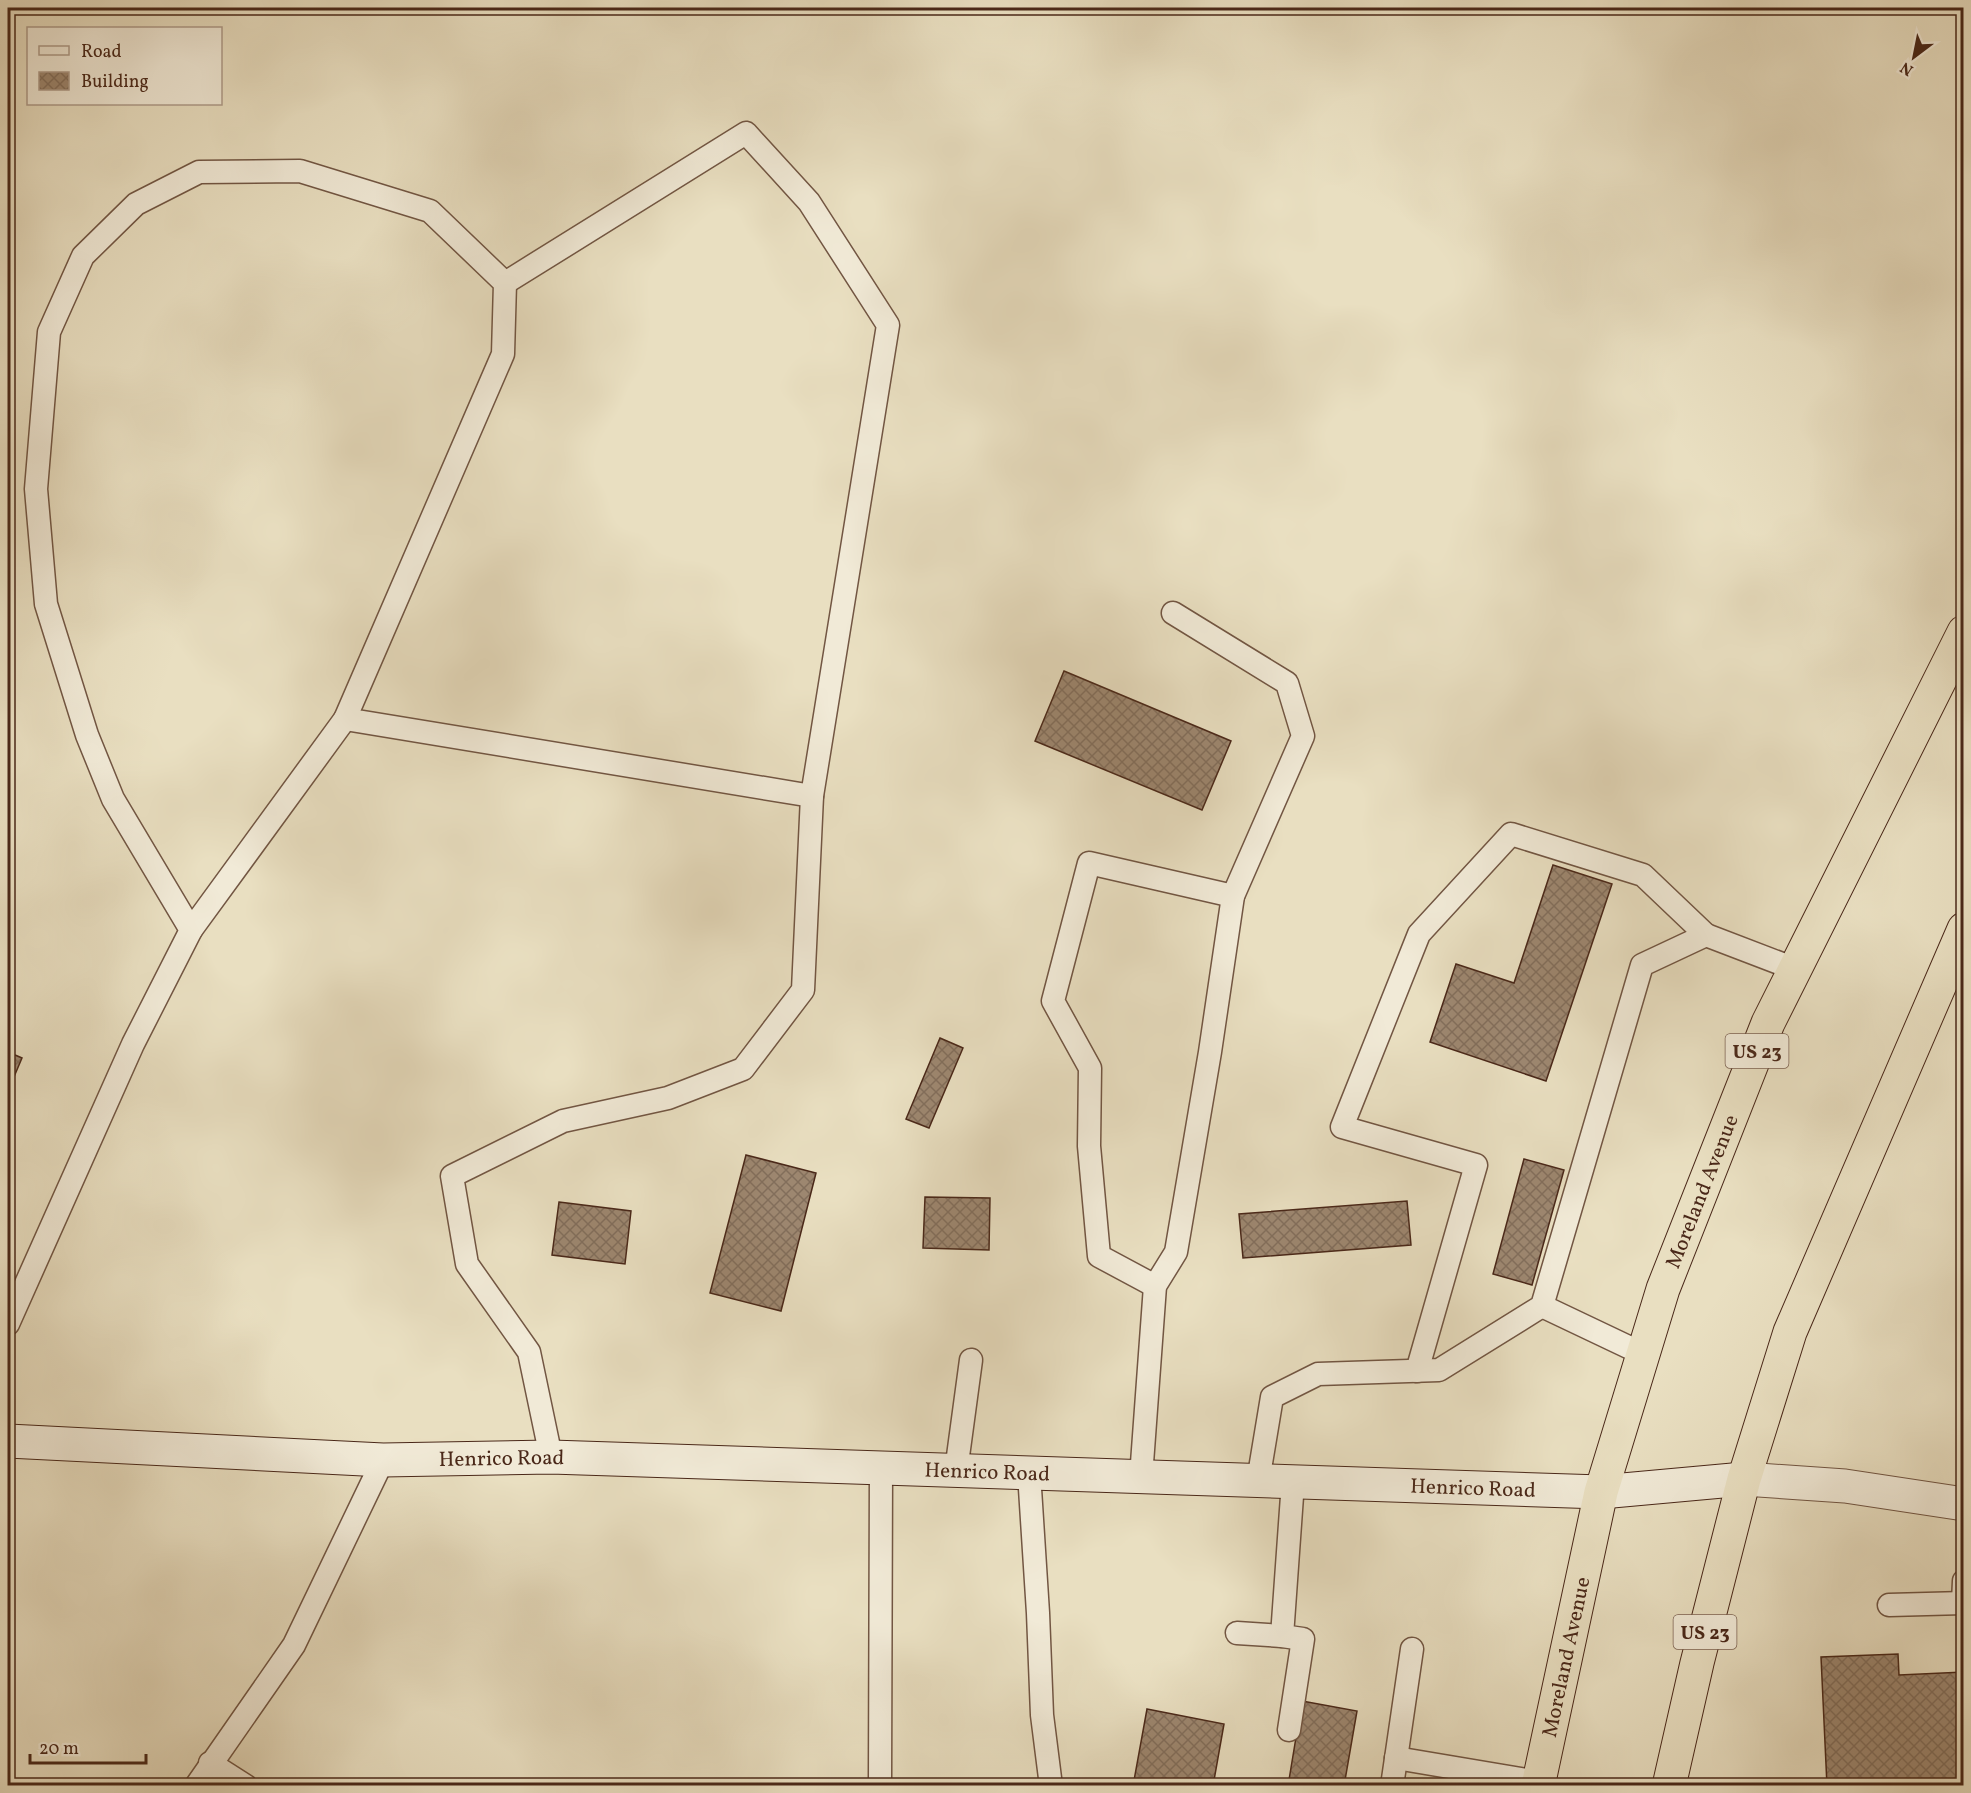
<svg xmlns="http://www.w3.org/2000/svg" width="1971" height="1793" viewBox="0 0 1971 1793" font-family="Vollkorn,serif">
<style>
.building{fill:url(#building-cross-hatch);stroke:#4a2819;stroke-width:1.5}
.lines{fill:none;stroke-linecap:round;stroke-linejoin:round}
.lane-casing{stroke:#725643;stroke-width:25}
.street-casing{stroke:#725643;stroke-width:35}
.secondary-casing{stroke:#4a2819;stroke-width:35}
.highway-casing{stroke:#4a2819;stroke-width:35}
.lane{stroke:#f1ead7;stroke-width:22}
.street{stroke:#f1ead7;stroke-width:33}
.secondary{stroke:#f1ead7;stroke-width:33}
.highway{stroke:#e9dfc1;stroke-width:33}
.labels{text-anchor:middle;stroke-width:5;stroke-linejoin:round;paint-order:stroke}
.shield{fill:#f1ead7;stroke:#7c6252;stroke-width:1.5}
.shield-label{font-size:20px;font-weight:bold;fill:#4a2819}
.street-label{font-size:21px;fill:#4a2819;stroke:#f1ead7}
</style>
<defs>
<pattern id="building-cross-hatch" width="8" height="8" patternUnits="userSpaceOnUse" patternTransform="scale(1.5)"><rect width="8" height="8" fill="#9d8770"/><path d="M0 0l8 8M0 8l8-8" fill="none" stroke="#826e5b"/></pattern>
</defs>
<rect width="100%" height="100%" fill="#e9dfc1"/>
<filter id="stains"><feTurbulence type="fractalNoise" baseFrequency=".00333" numOctaves="4"/><feColorMatrix values="0 0 0 0 .2 0 0 0 0 .09 0 0 0 0 .02 0 0 0 .5 -.17"/></filter>
<radialGradient id="worn" r=".72"><stop offset=".6" stop-color="#630" stop-opacity="0"/><stop offset="1" stop-color="#630" stop-opacity=".3"/></radialGradient>
<!-- building -->
<g class="building">
<path d="M1064 671 1231 741 1202 810 1035 741Z"/>
<path d="M1553 865 1612 884 1546 1081 1430 1042 1456 964 1514 983Z"/>
<path d="M940 1038 963 1048 929 1128 906 1119Z"/>
<path d="M8 1052 22 1058 8 1091Z"/>
<path d="M746 1155 816 1173 781 1311 710 1293Z"/>
<path d="M1524 1159 1564 1170 1532 1285 1493 1274Z"/>
<path d="M925 1197 990 1198 989 1250 923 1248Z"/>
<path d="M1407 1201 1411 1245 1243 1258 1239 1214Z"/>
<path d="M559 1202 631 1211 625 1264 552 1255Z"/>
<path d="M1898 1654 1899 1675 1964 1672V1786H1827L1821 1657Z"/>
<path d="M1302 1701 1357 1711 1344 1786H1288Z"/>
<path d="M1147 1709 1224 1724 1213 1786H1133Z"/>
</g>
<g class="lines">
<defs>
<g id="lane">
<path d="M505 283 746 133 809 202 888 325 812 796"/>
<path d="M191 930 345 719"/>
<path d="M1155 1286 1099 1256 1089 1146 1090 1068 1053 1001 1089 863 1233 896"/>
<path d="M1542 1306 1643 1354"/>
<path d="M8 1324 133 1044 191 930 113 799 87 735 46 604 36 489 49 332 83 256 136 204 199 172 300 171 430 211 505 283 503 354 345 719 812 796 803 990 743 1069 668 1098 563 1121 452 1176 467 1264 529 1352 551 1457"/>
<path d="M1417 1371 1476 1165 1342 1127 1419 934 1511 834 1643 875 1706 935"/>
<path d="M956 1471 971 1360"/>
<path d="M1029 1473 1038 1613 1042 1715 1051 1786"/>
<path d="M1141 1477 1155 1286 1176 1252 1210 1052 1233 896 1303 736 1287 683 1173 613"/>
<path d="M1258 1481 1272 1397 1318 1374 1439 1370 1542 1306 1642 965 1706 935 1795 969"/>
<path d="M1963 1602 1964 1581"/>
<path d="M1889 1605 1964 1603"/>
<path d="M1237 1633 1282 1636"/>
<path d="M1289 1730 1303 1639 1282 1636 1293 1482"/>
<path d="M1396 1758 1539 1782"/>
<path d="M210 1763 246 1786"/>
<path d="M196 1786 294 1645 383 1460"/>
<path d="M880 1786 881 1468"/>
<path d="M1392 1786 1412 1649"/>
</g>
<path id="street" d="M1744 1479 1845 1486 1964 1504"/>
<g id="secondary">
<path id="s1" d="M8 1441 383 1460 551 1457 1601 1492 1744 1479"/>
</g>
<g id="highway">
<path id="s2" d="M1538 1786 1601 1492 1663 1289 1768 1023 1964 632"/>
<path d="M1669 1786 1697 1663 1744 1479 1790 1332 1964 929"/>
</g>
</defs>
<!-- lane casing -->
<use href="#lane" class="lane-casing"/>
<!-- street casing -->
<use href="#street" class="street-casing"/>
<!-- secondary casing -->
<use href="#secondary" class="secondary-casing"/>
<!-- highway casing -->
<use href="#highway" class="highway-casing"/>
<!-- lane -->
<use href="#lane" class="lane"/>
<!-- street -->
<use href="#street" class="street"/>
<!-- secondary -->
<use href="#secondary" class="secondary"/>
<!-- highway -->
<use href="#highway" class="highway"/>
</g>
<g class="labels">
<!-- shield labels -->
<g class="shield">
<rect x="1725.5" y="1034" width="63" height="34" rx="4.5"/>
<rect x="1673.5" y="1615" width="63" height="34" rx="4.5"/>
</g>
<g class="shield-label">
<text x="1757" y="1058">US 23</text>
<text x="1705" y="1639">US 23</text>
</g>
<!-- street labels -->
<g class="street-label">
<text dy="7" stroke="none"><textPath href="#s2" startOffset="618">Moreland Avenue</textPath></text>
<text dy="7" stroke="none"><textPath href="#s1" startOffset="494">Henrico Road</textPath></text>
<text dy="7" stroke="none"><textPath href="#s1" startOffset="980">Henrico Road</textPath></text>
<text dy="7" stroke="none"><textPath href="#s1" startOffset="1466">Henrico Road</textPath></text>
<text dy="7" stroke="none"><textPath href="#s2" startOffset="132">Moreland Avenue</textPath></text>
</g>
</g>
<!-- margin -->
<rect width="1971" height="1793" fill="none" stroke="#e9dfc1" stroke-width="30"/>
<rect x="9" y="9" width="1953" height="1775" fill="none" stroke="#4a2819" stroke-width="3"/>
<rect x="15" y="15" width="1941" height="1763" fill="none" stroke="#4a2819" stroke-width="1.5"/>
<!-- legend -->
<rect x="27" y="27" width="195" height="78" fill="#f1ead7" stroke="#ae9c8b" stroke-width="1.5"/>
<rect x="39" y="46" width="30" height="9" fill="#f1ead7" stroke="#ae9c8b" stroke-width="1.5"/>
<text x="81" y="57" font-size="18" fill="#4a2819">Road</text>
<rect x="39" y="72" width="30" height="18" fill="url(#building-cross-hatch)" stroke="#ae9c8b" stroke-width="1.5"/>
<text x="81" y="87" font-size="18" fill="#4a2819">Building</text>
<!-- north arrow -->
<g transform="translate(1914 57) rotate(212)" stroke="#f1ead7" stroke-width="4.5" paint-order="stroke">
<path d="M0-4.5L10 22L0 15L-10 22Z" fill="#4a2819"/>
<text y="-9" font-size="16" font-weight="bold" text-anchor="middle" fill="#4a2819">N</text>
</g>
<!-- scale -->
<path d="M30 1754v9h116v-9" fill="none" stroke="#4a2819" stroke-width="3"/>
<text x="39" y="1754" font-size="18" fill="#4a2819" stroke="#f1ead7" stroke-width="4.5" paint-order="stroke">20 m</text>
<rect width="100%" height="100%" filter="url(#stains)"/>
<rect width="100%" height="100%" fill="url(#worn)"/>
</svg>
